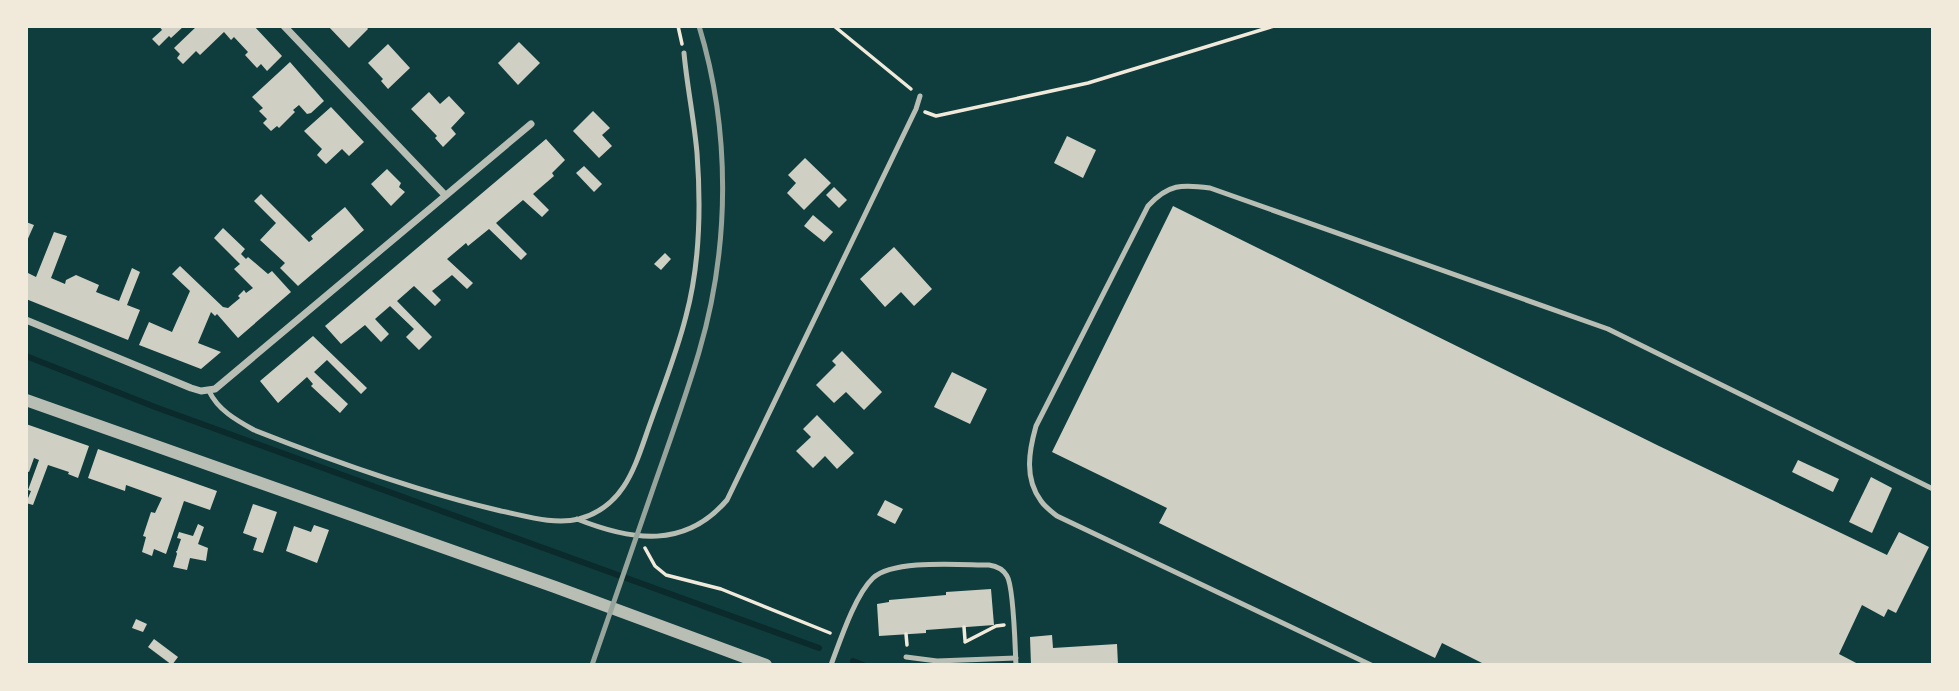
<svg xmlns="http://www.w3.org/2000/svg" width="1959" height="691" viewBox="0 0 1959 691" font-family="'Sofia Sans Condensed',sans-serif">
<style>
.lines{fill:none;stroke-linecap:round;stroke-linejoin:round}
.stream{stroke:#0a2a2b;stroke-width:6}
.building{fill:#cfcfc3}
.path{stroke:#f1e9da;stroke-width:3.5}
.service{stroke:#b8beb3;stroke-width:5}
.minor{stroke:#b8beb3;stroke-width:7}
.tertiary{stroke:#b8beb3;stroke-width:12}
.rail{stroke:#97a49c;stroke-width:5}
</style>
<rect width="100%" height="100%" fill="#0f3d3e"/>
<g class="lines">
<!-- stream -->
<g class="stream">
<path d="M26 356 155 407 819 648"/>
<path d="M853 661 863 665"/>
</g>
</g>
<!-- building -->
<g class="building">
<path d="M159 26H184L171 38 169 36 159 46 152 39 162 30Z"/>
<path d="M197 26H254L282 56 267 71 261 64 257 68 245 55 248 52 234 37 231 40 224 32 200 55 196 51 183 64 177 58 180 54 174 48Z"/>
<path d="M328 26H366L368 29 349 48Z"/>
<path d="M519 42 540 63 518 85 498 63Z"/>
<path d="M388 44 410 68 388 89 381 81 383 79 368 63Z"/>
<path d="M290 62 324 101 311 113 307 114 299 105 293 110 295 112 279 128 277 126 271 131 263 123 267 119 259 111 263 108 252 97Z"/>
<path d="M429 92 440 104 449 96 465 113 451 128 456 134 443 147 435 138 437 136 411 109Z"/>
<path d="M331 107 364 142 349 156 342 149 326 164 317 155 322 149 304 131Z"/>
<path d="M593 111 610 128 602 135 612 146 599 158 573 131Z"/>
<path d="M1067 136 1096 150 1083 178 1054 163Z"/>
<path d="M546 139 565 160 552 173 554 176 533 194 549 210 542 217 523 200 496 223 527 254 521 260 489 229 468 246 466 243 447 259 473 283 467 289 452 275 432 291 441 300 435 306 414 286 397 301 432 337 419 350 406 337 414 329 390 306 375 319 389 334 381 342 365 325 341 344 325 326Z"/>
<path d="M805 158 831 183 804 210 787 193 796 183 788 175Z"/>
<path d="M584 166 602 184 594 192 576 173Z"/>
<path d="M387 169 401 183 399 187 405 192 391 206 371 184Z"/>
<path d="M834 187 847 200 839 208 826 195Z"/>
<path d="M261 194 309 242 313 239 311 236 345 207 364 230 298 286 280 268 285 263 260 240 276 223 254 201Z"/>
<path d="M1173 206 1659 446 1887 555 1899 532 1929 547 1896 613 1888 609 1884 617 1862 605 1839 654 1860 665H1486L1442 643 1435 658 1159 523 1167 508 1052 452Z"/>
<path d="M813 215 833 232 824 242 804 226Z"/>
<path d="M26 222 34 225 26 243Z"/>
<path d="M223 228 245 249 241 254 246 259 248 257 268 274 272 271 291 292 238 338 217 314 215 316 211 312 198 343 221 352 201 369 139 345 149 322 172 332 190 291 172 274 180 266 223 307 228 308 240 298 238 296 244 290 246 293 253 288 234 269 240 264 214 238Z"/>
<path d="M54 232 67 236 51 278 65 284 66 280 76 275 99 285 96 292 119 301 132 268 140 272 127 305 140 310 128 340 26 299V272L36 277Z"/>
<path d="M894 247 932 289 914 306 901 292 885 307 860 279Z"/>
<path d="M665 253 671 259 661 270 654 264Z"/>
<path d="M313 336 367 388 361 394 327 360 314 372 348 404 340 413 311 386 313 384 307 377 278 403 260 381Z"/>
<path d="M842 351 882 392 864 410 846 392 834 403 816 385 836 365 832 361Z"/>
<path d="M952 372 987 389 970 424 934 407Z"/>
<path d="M817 415 854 453 837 469 825 456 813 468 796 451 811 437 803 429Z"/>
<path d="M26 424 89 446 78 478 68 474 69 472 48 465 33 505 26 503 31 491 28 490 39 460 34 458 29 472 26 471Z"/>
<path d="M98 449 217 491 210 510 184 501 166 554 154 549 152 556 142 552 146 537 143 536 151 512 155 513 162 498 126 485 125 491 88 478Z"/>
<path d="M1798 460 1839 479 1833 492 1792 472Z"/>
<path d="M1871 477 1892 488 1872 533 1849 522Z"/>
<path d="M885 500 903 509 895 524 877 515Z"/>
<path d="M253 504 277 512 263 553 253 550 257 538 243 533Z"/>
<path d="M198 524 204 527 198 544 208 548 206 561 190 558 187 570 173 567 177 554 176 551H177L181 539 177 538 179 532 193 536Z"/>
<path d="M314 525 329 530 317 563 286 551 294 526 311 532Z"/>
<path d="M991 589 994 625 926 630V633L879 636 877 604 889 602V600L946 595V592Z"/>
<path d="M136 619 147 624 143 632 132 628Z"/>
<path d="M1052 635 1053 648 1117 644 1118 665H1031L1030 637Z"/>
<path d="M154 639 178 657 172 665 148 647Z"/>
</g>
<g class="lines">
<!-- path -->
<g class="path">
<path d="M678 26 682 44"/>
<path d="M834 26 911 89"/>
<path d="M925 112 936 116 1088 83 1274 26"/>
<path d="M645 548 655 566 666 575 721 589 830 633"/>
<path d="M964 627 965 640"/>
<path d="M906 634 907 645"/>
<path d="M965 642 996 626 1004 625"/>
</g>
<!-- service -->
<g class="service">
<path d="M209 391C218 410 236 420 254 430 335 462 416 491 501 511 526 516 554 525 579 519 627 506 636 462 651 421 663 387 677 352 686 316 700 264 701 206 697 153 694 119 687 86 684 53"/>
<path d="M577 519C632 541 685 549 727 500L916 109 920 96"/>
<path d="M906 657 937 661 1016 658"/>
<path d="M831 665C840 641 855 595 873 578 894 559 961 565 989 565 996 566 1003 569 1007 576 1014 587 1015 648 1016 665"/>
<path d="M1371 665 1057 516C1052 512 1045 507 1041 501 1024 478 1029 451 1036 426L1148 206C1168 184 1182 184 1210 188L1608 329 1933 489"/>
</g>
<!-- minor -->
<g class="minor">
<path d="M284 26 445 195"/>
<path d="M26 320 191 388 201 391 215 389 531 124"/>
</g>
<!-- tertiary -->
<path class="tertiary" d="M26 400 555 587 766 665"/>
<!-- rail -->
<path class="rail" d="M592 665C613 604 634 544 655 483 670 440 686 396 699 352 730 247 731 131 699 26"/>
</g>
<!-- border -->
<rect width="1959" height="691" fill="none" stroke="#f1e9da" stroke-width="56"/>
</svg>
